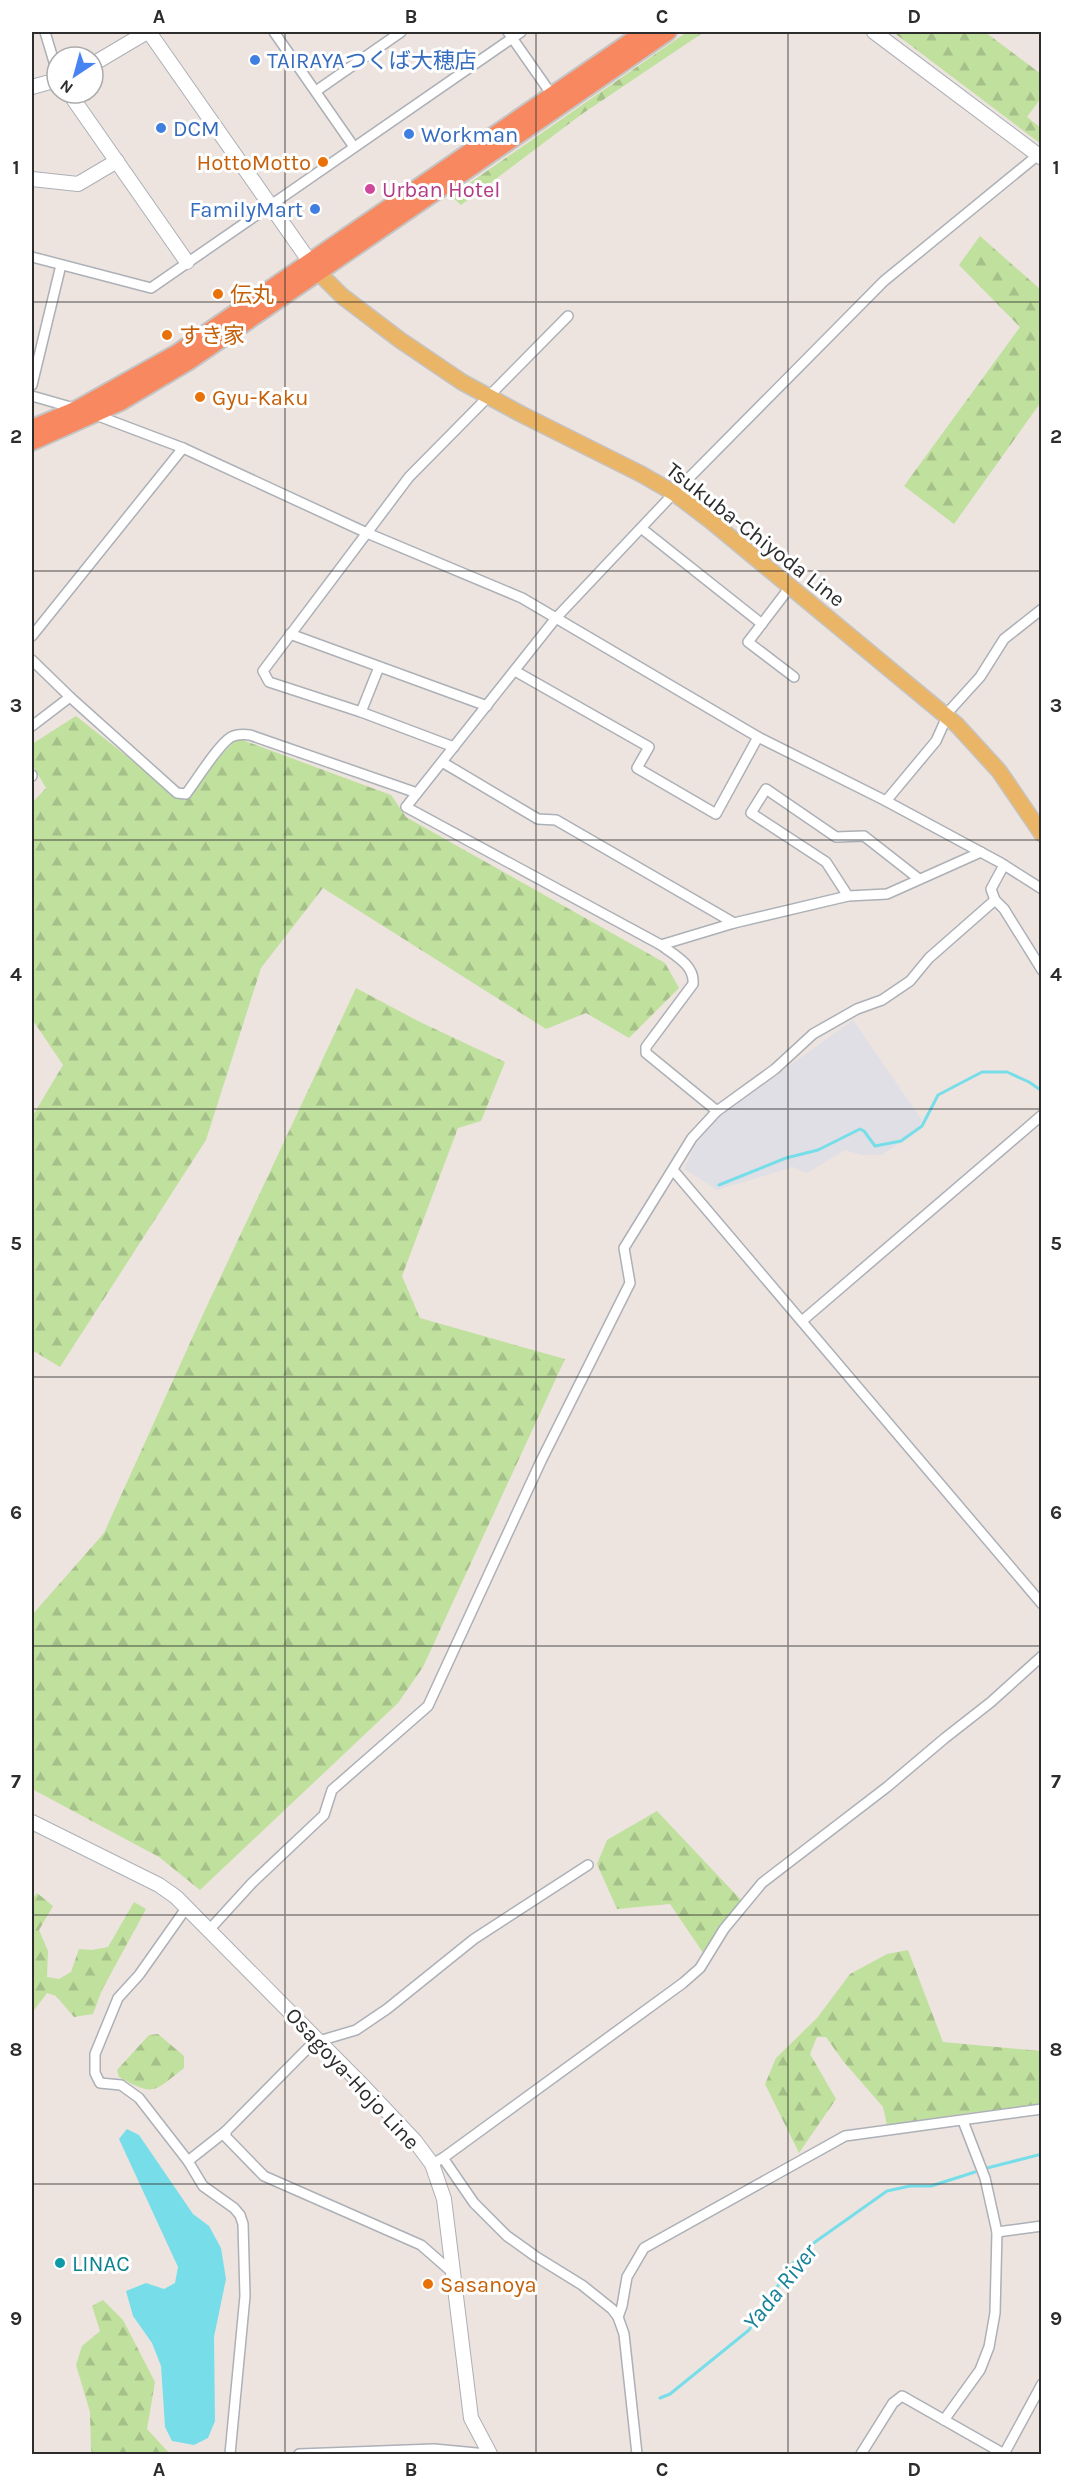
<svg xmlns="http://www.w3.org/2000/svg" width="1073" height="2486" viewBox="0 0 1073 2486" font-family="Karla,'Noto Sans JP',sans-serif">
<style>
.industrial{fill:#e0dfe6}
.forest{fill:url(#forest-firs)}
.water{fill:#77dee9}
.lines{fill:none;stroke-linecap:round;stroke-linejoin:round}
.stream{stroke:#77dee9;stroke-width:3}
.street-casing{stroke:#acb0b7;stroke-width:12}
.secondary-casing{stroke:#acb0b7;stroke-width:16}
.primary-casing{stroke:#c4c4c4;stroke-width:18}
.highway-casing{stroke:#c4c4c4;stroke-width:20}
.street{stroke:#fff;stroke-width:9}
.secondary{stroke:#fff;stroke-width:14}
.primary{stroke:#eab566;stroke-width:15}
.highway{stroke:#f78860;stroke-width:16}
.grid{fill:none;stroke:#2c2c2c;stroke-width:1.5;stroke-opacity:0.55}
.shop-dot{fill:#3f7fe0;stroke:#fff;stroke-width:2}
.food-dot{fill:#e8710a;stroke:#fff;stroke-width:2}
.hotel-dot{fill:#d1479c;stroke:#fff;stroke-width:2}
.culture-dot{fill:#0f9aa8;stroke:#fff;stroke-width:2}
.labels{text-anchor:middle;stroke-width:6;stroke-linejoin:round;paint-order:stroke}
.shop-label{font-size:22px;fill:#366cbe;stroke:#fff;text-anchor:start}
.food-label{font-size:22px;fill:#c56008;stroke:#fff;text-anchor:start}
.hotel-label{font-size:22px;fill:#b23c85;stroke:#fff;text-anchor:start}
.street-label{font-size:22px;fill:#2c2c2c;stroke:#fff}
.culture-label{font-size:22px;fill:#0d838f;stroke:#fff;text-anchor:start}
.water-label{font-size:24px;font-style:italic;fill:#148198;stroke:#fff}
.neatline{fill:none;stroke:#2c2c2c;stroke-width:2}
.grid-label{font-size:20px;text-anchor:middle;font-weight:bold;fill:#2c2c2c}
</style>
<defs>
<pattern id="forest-firs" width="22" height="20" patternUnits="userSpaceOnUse" patternTransform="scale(1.5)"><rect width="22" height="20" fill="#c0e09e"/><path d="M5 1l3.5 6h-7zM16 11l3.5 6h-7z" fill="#a5c088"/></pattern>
</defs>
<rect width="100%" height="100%" fill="#ede4df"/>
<!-- industrial -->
<path class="industrial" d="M853 1020 922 1120 917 1131 882 1155H861L845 1150 807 1173 793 1167 717 1190 684 1169 695 1145 719 1116Z"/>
<!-- forest -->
<g class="forest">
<path d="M687 32H704L582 114 461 205 451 196Z"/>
<path d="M893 32H985L1041 74V98L1027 117 1041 128V144Z"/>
<path d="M980 236 1041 290V402L954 524 904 486 1020 327 959 265Z"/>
<path d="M76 716 181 799 237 738 391 795 406 817 665 963 679 988 629 1038 586 1013 546 1029 323 888 261 968 206 1140 60 1367 32 1350V1117L63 1065 32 1019V803L46 788 32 764V744Z"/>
<path d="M356 988 418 1021 505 1062 481 1121 458 1128 402 1276 420 1318 565 1359 423 1667 398 1703 200 1890 159 1857 32 1789V1615L104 1533 199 1323Z"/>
<path d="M657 1811 741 1900 710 1963 670 1904 617 1909 597 1864 607 1840Z"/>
<path d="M37 1893 53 1906 39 1930 48 1951 47 1977 59 1979 71 1972 79 1949 92 1950 108 1947 134 1902 146 1909 102 1990 93 2014 74 2017 56 1996 47 1993 32 2013V1900Z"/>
<path d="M908 1950 943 2042 1041 2051V2105L975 2112 887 2125 883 2107 843 2061 826 2037H817L810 2054 836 2099 799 2153 765 2084 776 2058 817 2018 850 1974 887 1954Z"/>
<path d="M158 2034 184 2056V2068C153 2092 155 2097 119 2077L117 2070 149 2035Z"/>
<path d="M103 2300 123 2320 155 2382 147 2429 170 2454H93L91 2450 90 2412 76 2365 82 2346 100 2331 92 2306Z"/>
</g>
<!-- water -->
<path class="water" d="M127 2129 139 2135 193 2214 209 2226 221 2248 226 2279 214 2337 215 2421 208 2438 194 2445 172 2441 165 2427 161 2366 152 2343 133 2316 126 2291 146 2283 164 2289 175 2283 178 2267 119 2139Z"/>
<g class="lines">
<!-- stream -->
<g class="stream">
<path d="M719 1185 786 1158 818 1150 860 1129 864 1131 875 1146 901 1141 922 1126 938 1095 982 1072H1007L1029 1082 1042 1091"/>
<path d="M987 2168 1042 2154"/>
<path d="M660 2398 670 2394 749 2330 793 2263 815 2242 887 2191 910 2186H931L975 2172"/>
</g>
<defs>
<g id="street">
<path d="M45 32 57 72"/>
<path d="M274 32 354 147"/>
<path d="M508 32 552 95"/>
<path d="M316 91 401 32"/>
<path d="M32 257 151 288 521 32"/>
<path d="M32 385 61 265"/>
<path d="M32 396 74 408"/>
<path d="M93 414 183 448 367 533 522 598 758 737 886 801 1001 863 1042 889"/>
<path d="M641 528 762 624"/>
<path d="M790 587 748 642 794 677"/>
<path d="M290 634 487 706"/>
<path d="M32 636 183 448"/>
<path d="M32 660 70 697 177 793 186 794C196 781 218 745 231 737 237 734 243 734 250 735L417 793"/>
<path d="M515 671 649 747 637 768 716 814 758 737"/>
<path d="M361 712 379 667"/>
<path d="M32 726 70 697"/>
<path d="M454 747 361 712 269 682 263 671 409 477 568 316"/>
<path d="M442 762 538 819 556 820 734 923"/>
<path d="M32 775V776"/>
<path d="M886 801 936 741 950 710 980 677 1004 639 1042 609"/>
<path d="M1004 865 991 889 995 900 1004 909 1042 970"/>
<path d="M848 896 826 862 751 813 766 789 836 837 864 836 919 879"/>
<path d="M661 945 734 923 848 896 887 894 981 852"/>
<path d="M717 1111 646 1053V1047L693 984C695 965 674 955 661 945L406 807 556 618 674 493 884 281 1038 155"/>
<path d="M673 1170 1042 1604"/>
<path d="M802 1321 1042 1115"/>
<path d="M187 1907 139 1975 118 1998 95 2054V2073L100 2083 121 2085 139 2098 188 2161 203 2186 234 2208 240 2215 243 2224 245 2296 230 2454"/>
<path d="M210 1929 252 1883 324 1815 332 1790 428 1706 541 1461 630 1283 624 1248 692 1138 717 1111 775 1069 813 1034 857 1009 882 1000 910 981 929 958 995 900"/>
<path d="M443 2158 474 2203 507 2236 535 2256 582 2285 612 2309 618 2317 624 2334 637 2454"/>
<path d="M188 2161 226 2131"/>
<path d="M432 2164 443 2158 683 1983 700 1968 724 1929 762 1883 887 1787 945 1738 991 1702 1042 1656"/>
<path d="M997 2232 1042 2226"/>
<path d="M453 2273 421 2245 264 2176 226 2137V2131L308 2048 319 2041 356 2030 387 2009 474 1939 588 1865"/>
<path d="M618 2317 622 2306 627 2277 644 2248 845 2136 1042 2109"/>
<path d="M944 2420 980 2370 989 2347 995 2313 997 2232 985 2178 963 2121"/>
<path d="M299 2454 434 2449 487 2454"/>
<path d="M861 2454 893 2403 902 2396 1004 2454"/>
<path d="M1004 2454 1042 2384"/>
</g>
<g id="secondary">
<path d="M149 32 310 262"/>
<path d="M874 32 1042 158"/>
<path d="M93 64 147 32"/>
<path d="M32 87 57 80"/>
<path d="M69 93 187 262"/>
<path d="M32 179 78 184 117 161"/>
<path d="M32 1822 159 1885 176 1897 365 2088 415 2141 432 2164 444 2199 471 2418 490 2454"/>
</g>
<path id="primary" d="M311 265 342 296 400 340 462 382 521 414 641 474 674 493 711 521 957 725 999 771 1042 834"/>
<g id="highway">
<path d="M32 428 77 409 177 353 644 32"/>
<path d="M32 442 121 402 188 362 668 32"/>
</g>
</defs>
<!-- street casing -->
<use href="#street" class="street-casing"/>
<!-- secondary casing -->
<use href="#secondary" class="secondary-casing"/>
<!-- primary casing -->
<use href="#primary" class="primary-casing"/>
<!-- highway casing -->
<use href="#highway" class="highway-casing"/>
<!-- street -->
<use href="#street" class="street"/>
<!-- secondary -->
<use href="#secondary" class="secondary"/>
<!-- primary -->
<use href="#primary" class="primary"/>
<!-- highway -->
<use href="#highway" class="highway"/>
</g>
<!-- grid -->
<path class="grid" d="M285 32V2454M536 32V2454M788 32V2454M32 302H1042M32 571H1042M32 840H1042M32 1109H1042M32 1377H1042M32 1646H1042M32 1915H1042M32 2184H1042"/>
<!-- markers -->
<g class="shop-dot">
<circle cx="255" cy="60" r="6"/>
<circle cx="161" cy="128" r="6"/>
<circle cx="409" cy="134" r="6"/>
<circle cx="315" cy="209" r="6"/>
</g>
<g class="food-dot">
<circle cx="323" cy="162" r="6"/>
<circle cx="218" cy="294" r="6"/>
<circle cx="167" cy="335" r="6"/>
<circle cx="200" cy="397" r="6"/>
<circle cx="428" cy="2284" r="6"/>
</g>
<circle class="hotel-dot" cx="370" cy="189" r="6"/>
<circle class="culture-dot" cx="60" cy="2263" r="6"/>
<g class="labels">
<!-- shop labels -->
<g class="shop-label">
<text x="267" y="68">TAIRAYAつくば大穂店</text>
<text x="173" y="136">DCM</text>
<text x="421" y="142">Workman</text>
<text x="303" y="217" text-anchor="end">FamilyMart</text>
</g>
<!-- food labels -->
<g class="food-label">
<text x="311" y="170" text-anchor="end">HottoMotto</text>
<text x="230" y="302">伝丸</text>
<text x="179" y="343">すき家</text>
<text x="212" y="405">Gyu-Kaku</text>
<text x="440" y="2292">Sasanoya</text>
</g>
<!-- hotel labels -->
<g class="hotel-label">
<text x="382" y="197">Urban Hotel</text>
</g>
<!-- street labels -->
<g class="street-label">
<text transform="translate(756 534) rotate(38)" y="8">Tsukuba-Chiyoda Line</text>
<text transform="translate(353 2078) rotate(47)" y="8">Osagoya-Hojo Line</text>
</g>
<!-- culture labels -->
<g class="culture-label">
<text x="72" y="2271">LINAC</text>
</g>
<!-- water labels -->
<g class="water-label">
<text transform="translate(780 2287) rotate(-51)" y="8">Yada River</text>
</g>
</g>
<!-- border -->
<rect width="1073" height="2486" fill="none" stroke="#ffffff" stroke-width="66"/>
<!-- north arrow -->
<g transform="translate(75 75) rotate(216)"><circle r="28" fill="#ffffff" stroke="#ababab" stroke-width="1.5"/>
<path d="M0-4.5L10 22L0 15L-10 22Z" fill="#4784f1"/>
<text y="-9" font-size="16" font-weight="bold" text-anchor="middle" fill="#2c2c2c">N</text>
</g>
<rect x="33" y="33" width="1007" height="2420" class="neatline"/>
<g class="grid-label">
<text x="159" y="23">A</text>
<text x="411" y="23">B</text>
<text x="662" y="23">C</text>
<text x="914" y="23">D</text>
<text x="16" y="174">1</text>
<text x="1056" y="174">1</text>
<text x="16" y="443">2</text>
<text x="1056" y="443">2</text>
<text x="16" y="712">3</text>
<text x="1056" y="712">3</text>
<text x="16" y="981">4</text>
<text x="1056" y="981">4</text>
<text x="16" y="1250">5</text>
<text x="1056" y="1250">5</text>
<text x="16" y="1519">6</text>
<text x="1056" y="1519">6</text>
<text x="16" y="1788">7</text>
<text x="1056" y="1788">7</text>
<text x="16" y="2056">8</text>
<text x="1056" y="2056">8</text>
<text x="16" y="2325">9</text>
<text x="1056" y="2325">9</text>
<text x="159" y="2476">A</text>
<text x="411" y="2476">B</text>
<text x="662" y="2476">C</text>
<text x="914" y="2476">D</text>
</g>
</svg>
